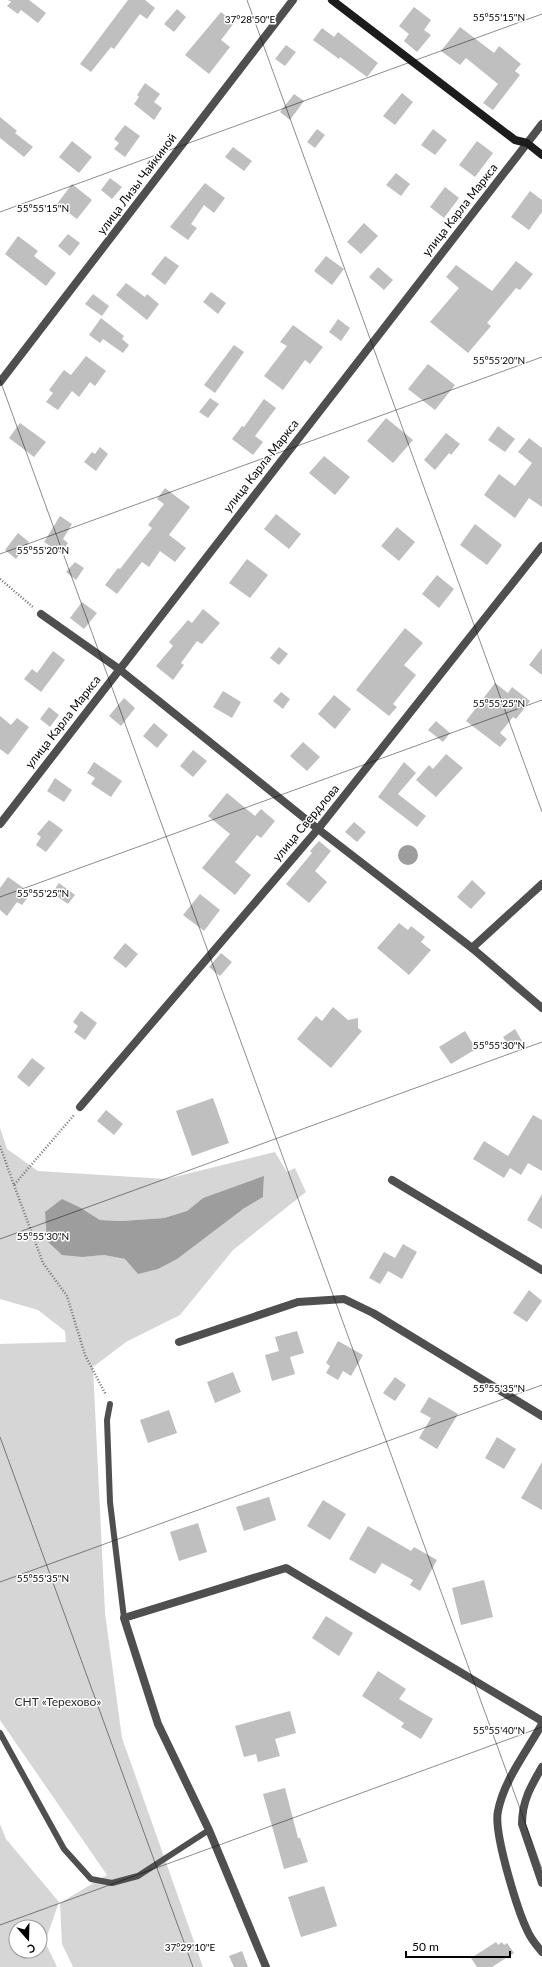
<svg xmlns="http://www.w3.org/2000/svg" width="542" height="1967" viewBox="0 0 542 1967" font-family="Lato,sans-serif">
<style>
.green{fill:#d6d6d6;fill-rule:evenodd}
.water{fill:#9d9d9d}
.building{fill:#bfbfbf}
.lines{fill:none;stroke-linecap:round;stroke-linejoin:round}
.path{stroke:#717171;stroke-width:2.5;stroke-dasharray:1 2;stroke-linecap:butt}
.lane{stroke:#4f4f4f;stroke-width:6}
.street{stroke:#4f4f4f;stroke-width:8}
.secondary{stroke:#1c1c1c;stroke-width:8}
.ticks{fill:none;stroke:#000;stroke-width:1;stroke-opacity:0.45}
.labels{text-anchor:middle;stroke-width:3;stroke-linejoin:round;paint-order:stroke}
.street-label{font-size:12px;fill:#000;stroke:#fff}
.park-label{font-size:12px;fill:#2d2d2d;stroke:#fff}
.ticks-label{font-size:10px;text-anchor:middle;fill:#000;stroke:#fff;stroke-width:3;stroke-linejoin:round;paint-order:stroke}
</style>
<rect width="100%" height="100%" fill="#fff"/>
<!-- green -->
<g class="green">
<path d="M0 1128 7 1149 38 1171 166 1179 275 1152 287 1172 295 1168 306 1192 233 1250 180 1315 126 1342 93 1367 105 1613 122 1738 203 1967H73L62 1944 60 1903 107 1875 0 1720V1344L66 1342 65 1331 38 1310 0 1299ZM264 1177 263 1197 243 1209 125 1259 104 1255 83 1257 81 1208 100 1220 121 1221 164 1218 187 1211 203 1198Z"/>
<path d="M0 1824 6 1839 59 1902 45 1942 57 1967H0ZM16 1927H40V1951H16Z"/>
</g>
<!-- water -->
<g class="water">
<circle cx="408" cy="855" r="10"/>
<path d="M264 1176 263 1197 243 1209 177 1259 158 1269 138 1274 125 1259 104 1255 83 1257 62 1255 47 1241 45 1212 62 1199 81 1208 100 1220 121 1221 164 1218 187 1211 203 1198Z"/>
</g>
<!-- building -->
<g class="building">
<path d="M8 0H29L46 13 38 23 21 10 18 14 7 6 11 2Z"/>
<path d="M128 0H145L155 8 147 19 140 14 114 49 111 47 91 72 80 64Z"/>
<path d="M414 7 431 20 424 30 431 35 417 52 404 41 409 34 399 26Z"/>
<path d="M177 9 186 17 174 32 164 24Z"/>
<path d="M221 12 234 23 221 40 230 47 209 74 185 55Z"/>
<path d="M460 27 494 53 499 46 521 64 515 71 520 75 493 110 483 103 498 84 466 58 460 65 441 51Z"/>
<path d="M322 28 334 37 338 32 378 63 367 77 340 57 339 59 313 40Z"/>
<path d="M286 45 296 52 285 66 275 59Z"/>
<path d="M145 83 160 94 154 102 162 108 154 120 134 104 139 97 137 95Z"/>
<path d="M402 93 413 102 395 125 383 116Z"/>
<path d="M294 94 304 101 290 120 280 112Z"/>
<path d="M0 117 17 131 15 133 33 147 24 157 0 138Z"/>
<path d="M125 125 140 136 125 157 114 149 119 143 114 139Z"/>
<path d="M317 129 325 135 315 148 307 142Z"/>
<path d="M433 129 447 140 435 155 421 145Z"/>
<path d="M72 141 92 157 79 173 59 157Z"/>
<path d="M477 141 493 153 475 177 459 165Z"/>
<path d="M233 147 252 161 244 171 225 157Z"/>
<path d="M396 173 410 184 401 196 386 185Z"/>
<path d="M110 178 122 187 112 199 101 190Z"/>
<path d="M205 183 225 198 214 213 204 205 191 224 197 228 188 240 170 227Z"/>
<path d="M72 184 92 200 77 219 57 204Z"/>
<path d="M445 187 459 198 444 218 430 207Z"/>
<path d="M530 191 542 200V212L529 230 511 217Z"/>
<path d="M364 223 378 236 361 254 347 242Z"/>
<path d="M68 234 80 243 70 256 58 246Z"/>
<path d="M18 236 38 251 34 256 56 273 46 286 5 254Z"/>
<path d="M165 256 179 266 165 285 151 274Z"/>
<path d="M326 256 344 269 332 285 314 271Z"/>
<path d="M516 261 533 274 520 290 516 288 487 323 491 326 468 353 430 322 459 288 446 277 456 265 492 291Z"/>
<path d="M378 267 393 280 384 290 369 277Z"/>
<path d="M126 283 145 297 147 294 159 304 147 320 116 295Z"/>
<path d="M211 292 226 303 218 314 203 302Z"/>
<path d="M93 294 109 306 102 316 85 304Z"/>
<path d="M101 318 124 336 122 339 129 345 123 353 103 339 100 343 89 335Z"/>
<path d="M338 319 350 328 341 341 329 332Z"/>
<path d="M293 325 323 347 310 364 305 360 283 390 264 376 287 346 280 342Z"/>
<path d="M234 345 244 352 215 393 204 385Z"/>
<path d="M86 356 106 371 95 386 90 382 79 397 72 391 58 410 46 402 53 393 49 390 64 370 71 375Z"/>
<path d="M428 364 455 385 435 410 408 389Z"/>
<path d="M210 398 219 404 208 418 199 412Z"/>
<path d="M264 399 276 408 255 436 263 442 253 455 232 439 242 426 244 427Z"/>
<path d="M386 418 413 440 393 463 367 441Z"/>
<path d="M20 423 46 442 34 457 9 438Z"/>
<path d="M498 426 515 439 505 452 488 440Z"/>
<path d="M446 433 460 444 451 455 449 453 435 470 424 460Z"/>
<path d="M529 438 542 448V507L529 498 515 518 484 495 499 474 515 486 532 463 518 452Z"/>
<path d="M100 447 108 454 96 471 84 462 92 452 95 454Z"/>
<path d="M324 456 350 477 335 495 309 473Z"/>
<path d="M165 488 190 507 169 535 186 548 175 562 160 551 149 567 142 562 117 594 105 585 118 568 120 569 152 528 148 525 164 504 157 499Z"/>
<path d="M276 514 301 534 289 549 264 529Z"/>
<path d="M60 516 72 524 63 539 68 543 61 553 44 542Z"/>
<path d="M475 524 502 545 487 565 460 545Z"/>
<path d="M397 527 415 542 399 561 381 546Z"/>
<path d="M18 533 29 542 16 559 5 550Z"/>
<path d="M247 559 268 575 250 598 229 583Z"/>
<path d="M75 562 84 568 76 580 66 572Z"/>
<path d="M437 575 454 589 439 608 422 594Z"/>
<path d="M82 602 97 613 84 629 70 618Z"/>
<path d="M203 609 220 623 202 644 197 641 181 663 184 665 173 680 156 666 173 646 169 642 188 620 192 623Z"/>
<path d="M405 628 423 643 404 665 416 675 393 704 397 707 389 716 356 690Z"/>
<path d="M279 647 288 654 279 665 270 658Z"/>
<path d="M542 648V675L529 665Z"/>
<path d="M53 651 65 660 41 692 24 679 32 669 37 673Z"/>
<path d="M495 683 508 693 512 687 530 701 516 719 513 717 500 733 507 739 500 747 466 721Z"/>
<path d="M223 691 241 702 232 718 213 707Z"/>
<path d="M281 692 290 699 283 709 273 701Z"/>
<path d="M334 695 351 709 335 729 318 714Z"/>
<path d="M124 698 135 708 121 726 109 716Z"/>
<path d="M49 707 59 715 50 727 40 719Z"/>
<path d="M0 716 11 725 17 718 29 727 8 755 0 749Z"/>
<path d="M436 721 450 733 443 742 428 730Z"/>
<path d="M154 723 168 735 157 748 143 736Z"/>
<path d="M303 742 320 757 307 771 290 756Z"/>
<path d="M193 750 207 761 193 777 180 766Z"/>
<path d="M446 754 463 768 436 797 416 780 429 765 433 769Z"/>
<path d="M94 762 122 781 111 797 91 784 95 778 87 773Z"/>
<path d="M404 762 416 773 398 794 426 816 417 827 378 797Z"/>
<path d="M55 778 72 790 64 802 47 791Z"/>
<path d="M227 793 255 816 261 809 275 821 261 838 257 835 235 862 251 875 235 895 202 868 230 834 208 816Z"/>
<path d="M49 820 63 830 46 852 36 845 41 837 37 834Z"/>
<path d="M354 822 366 832 357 842 345 832Z"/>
<path d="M319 841 331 851 315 871 327 882 309 903 286 884 312 853 310 851Z"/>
<path d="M8 877 31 893 22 905 17 902 7 916 0 910V888Z"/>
<path d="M472 880 486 893 471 909 457 897Z"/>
<path d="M59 883 75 895 68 904 52 893Z"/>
<path d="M200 894 220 910 204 931 183 915Z"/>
<path d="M399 923 408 930 411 926 425 937 421 942 431 950 409 975 377 948Z"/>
<path d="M125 943 138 954 126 968 113 958Z"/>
<path d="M221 953 232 962 220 976 209 967Z"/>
<path d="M333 1007 348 1020 358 1018V1028L362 1031 331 1068 297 1039 316 1016 322 1021Z"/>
<path d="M81 1011 97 1023 85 1040 74 1032 78 1026 73 1022Z"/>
<path d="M515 1029 522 1041 510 1048 503 1037Z"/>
<path d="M465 1031 476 1049 451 1064 439 1047Z"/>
<path d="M32 1058 45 1068 29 1087 17 1077Z"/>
<path d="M213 1098 229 1143 192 1156 176 1111Z"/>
<path d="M106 1110 123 1124 114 1135 97 1121Z"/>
<path d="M533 1115 542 1120V1171L528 1163 521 1175 510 1168 504 1178 473 1159 484 1141 508 1156Z"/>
<path d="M542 1194V1229L527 1220Z"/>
<path d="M403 1244 417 1252 402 1279 388 1271 380 1284 369 1278 384 1252 395 1258Z"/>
<path d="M529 1290 542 1301 527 1322 513 1313Z"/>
<path d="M297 1331 304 1353 290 1357 295 1374 272 1381 265 1355 279 1351 275 1337Z"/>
<path d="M338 1341 363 1355 351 1376 343 1371 338 1380 326 1373 330 1366 326 1363Z"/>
<path d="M233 1372 241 1392 215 1403 207 1382Z"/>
<path d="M395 1377 406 1385 395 1401 383 1393Z"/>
<path d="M429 1397 458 1414 437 1449 419 1438 431 1418 420 1412Z"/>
<path d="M169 1410 177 1433 148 1443 140 1420Z"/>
<path d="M497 1437 516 1449 504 1469 485 1458Z"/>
<path d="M542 1462V1510L521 1498Z"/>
<path d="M269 1497 276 1520 244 1531 236 1507Z"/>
<path d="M323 1500 346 1514 330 1540 307 1526Z"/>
<path d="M198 1523 207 1552 179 1561 170 1532Z"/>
<path d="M368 1526 411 1551 414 1547 437 1560 420 1591 410 1585 413 1580 382 1563 375 1574 349 1559Z"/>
<path d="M484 1580 493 1617 461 1625 452 1588Z"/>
<path d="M326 1616 353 1633 339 1656 312 1638Z"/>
<path d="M378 1671 406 1689 399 1699 433 1719 421 1739 401 1727 404 1723 362 1696Z"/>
<path d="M290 1711 296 1733 275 1739 280 1756 258 1762 256 1754 244 1757 235 1726Z"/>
<path d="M285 1788 298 1838H300L308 1862 284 1869 263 1794Z"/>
<path d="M324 1886 337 1926 301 1937 288 1897Z"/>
<path d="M496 1942 498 1945 502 1942 504 1945 507 1943 514 1953 492 1967H477L471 1958Z"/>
<path d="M242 1951 248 1967H234L229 1956Z"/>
</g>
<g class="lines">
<!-- path -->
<g class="path">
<path d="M0 579 33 607"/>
<path d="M0 1146 14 1185 74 1115"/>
<path d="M14 1185 43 1263 67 1296 85 1355 106 1395"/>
</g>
<!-- lane -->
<g class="lane">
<path d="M110 1404 107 1420 110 1502 124 1618"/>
<path d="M0 1733 64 1849 91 1879 112 1883 138 1876 209 1830"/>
</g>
<!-- street -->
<g class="street">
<path d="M0 382 293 0"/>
<path d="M41 614 119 669 318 829 472 948 542 1008"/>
<path d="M0 824 542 124"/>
<path d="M472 948 542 884"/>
<path d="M80 1107 318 829 542 546"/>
<path d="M392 1180 542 1270"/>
<path d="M179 1342 298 1302 344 1299 373 1313 542 1416"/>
<path d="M542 1724C527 1751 504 1780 498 1811 493 1832 518 1912 528 1932 531 1939 537 1946 542 1952"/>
<path d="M542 1767C531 1786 522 1801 522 1824L542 1883"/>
<path d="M266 1967 209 1830 158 1724 124 1618 286 1568 542 1721"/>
</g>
<!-- secondary -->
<path class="secondary" d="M332 0 515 140 527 143 542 155"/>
</g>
<!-- ticks -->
<path class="ticks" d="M247 0 542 812M0 212 542 14M0 380 542 1869M0 554 542 357M0 897 542 700M0 1239 542 1042M0 1437 193 1967M0 1582 542 1385M0 1925 542 1727"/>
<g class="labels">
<!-- street labels -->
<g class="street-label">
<text transform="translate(137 184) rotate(-53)" y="4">улица Лизы Чайкиной</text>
<text transform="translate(460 210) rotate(-52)" y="4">улица Карла Маркса</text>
<text transform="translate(261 466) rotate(-52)" y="4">улица Карла Маркса</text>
<text transform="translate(63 722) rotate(-52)" y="4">улица Карла Маркса</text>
<text transform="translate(306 823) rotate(-50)" y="4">улица Свердлова</text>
</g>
<!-- park labels -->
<g class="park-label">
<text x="58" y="1706">СНТ «Терехово»</text>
</g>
</g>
<g class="ticks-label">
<text x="499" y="21">55°55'15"N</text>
<text x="250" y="23">37°28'50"E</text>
<text x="43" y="212">55°55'15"N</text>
<text x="499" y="364">55°55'20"N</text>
<text x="43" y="554">55°55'20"N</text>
<text x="499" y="707">55°55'25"N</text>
<text x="43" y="897">55°55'25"N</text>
<text x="499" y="1049">55°55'30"N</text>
<text x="43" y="1240">55°55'30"N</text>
<text x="499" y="1392">55°55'35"N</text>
<text x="43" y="1582">55°55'35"N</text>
<text x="499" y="1734">55°55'40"N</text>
<text x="190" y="1951">37°29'10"E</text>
</g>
<!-- north arrow -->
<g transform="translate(28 1939) rotate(160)"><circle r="19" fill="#ffffff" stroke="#999999"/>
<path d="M0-3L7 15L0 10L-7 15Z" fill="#000000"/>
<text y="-6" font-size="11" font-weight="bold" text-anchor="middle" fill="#000000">С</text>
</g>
<!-- scale -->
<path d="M406 1951v6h104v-6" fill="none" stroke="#000000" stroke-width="2"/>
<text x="412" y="1951" font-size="12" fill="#000000" stroke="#ffffff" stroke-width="3" paint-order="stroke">50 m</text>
</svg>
